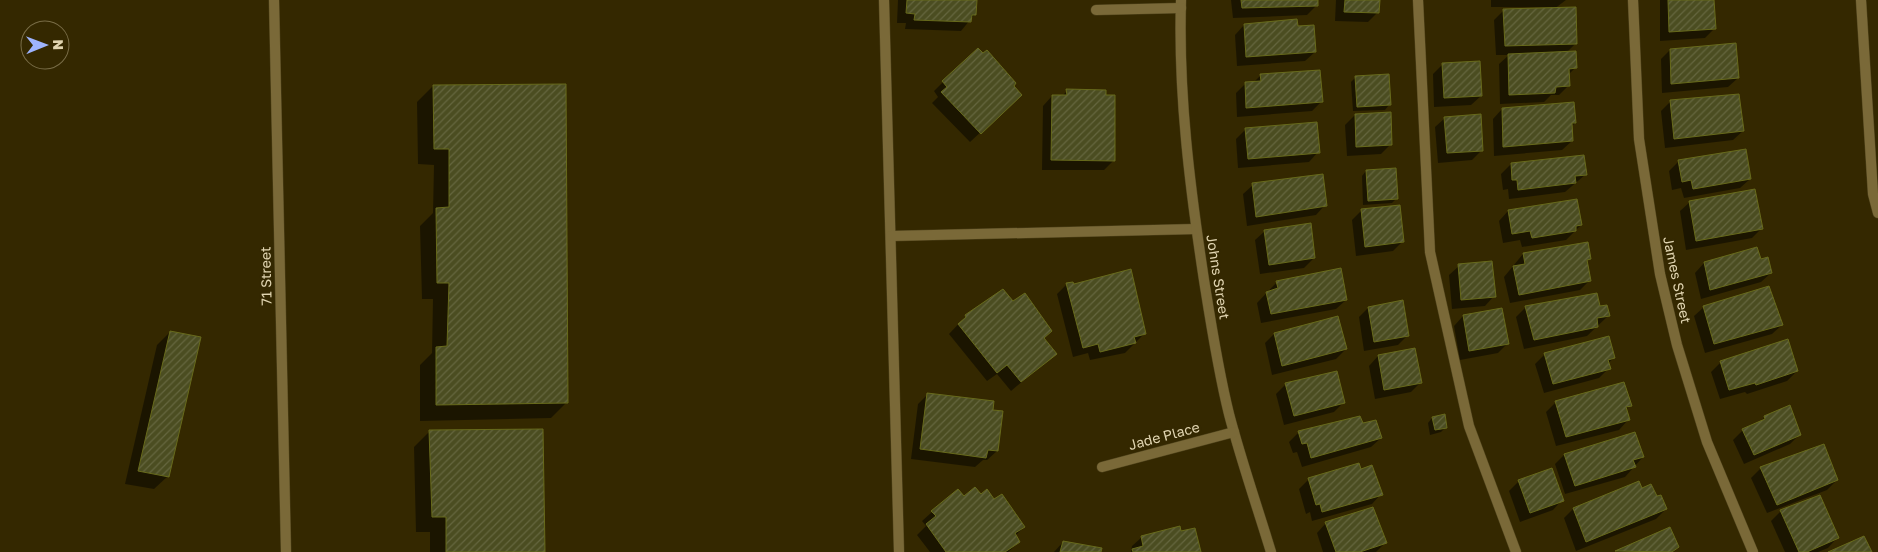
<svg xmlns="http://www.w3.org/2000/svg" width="1878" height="552" viewBox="0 0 1878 552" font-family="'Golos Text',sans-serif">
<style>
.shadow{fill:#0007}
.building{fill:url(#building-hatch);stroke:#676a1b}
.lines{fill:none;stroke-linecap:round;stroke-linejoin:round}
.lane-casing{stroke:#50441c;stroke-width:11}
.street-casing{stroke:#50441c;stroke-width:11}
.lane{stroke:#7a6938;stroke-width:10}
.street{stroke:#7a6938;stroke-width:10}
.labels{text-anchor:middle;stroke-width:4;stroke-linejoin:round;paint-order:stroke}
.street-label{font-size:14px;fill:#e0d4b0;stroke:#342800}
</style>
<defs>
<pattern id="building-hatch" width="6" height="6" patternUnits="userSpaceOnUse" patternTransform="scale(1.25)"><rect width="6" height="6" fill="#4b4d21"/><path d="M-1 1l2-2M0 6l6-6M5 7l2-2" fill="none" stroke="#65663f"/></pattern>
</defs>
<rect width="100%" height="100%" fill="#342800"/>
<!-- shadow -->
<g class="shadow">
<path d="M898 0H976L975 14 961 31 905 29 906 23H897Z"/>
<path d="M1231 0H1316L1317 5 1307 15 1233 18Z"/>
<path d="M1336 0H1378V12L1368 22 1335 21Z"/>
<path d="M1491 0H1566L1554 9 1576 43 1566 53 1575 68 1568 75 1569 85 1559 95H1551L1544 102 1500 104 1499 64 1509 55H1496L1494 20 1504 10 1552 9V7H1491Z"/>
<path d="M1660 0H1713L1715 28 1705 38 1660 41Z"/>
<path d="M1244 25 1315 52 1305 61 1237 66 1235 35Z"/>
<path d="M1670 50 1738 78 1728 87 1662 93 1661 59Z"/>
<path d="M1443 64 1481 96 1471 105 1434 107 1433 74Z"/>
<path d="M1261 75 1321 102 1312 111 1237 117 1236 93 1246 83H1253Z"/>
<path d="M1356 77 1389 105 1385 110 1353 111 1351 82Z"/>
<path d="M943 82 1013 86 1011 104 970 142 932 103 938 97 934 91Z"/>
<path d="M433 86 567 402 551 418 420 421V365L432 353 433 299H422L420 226 433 213 434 165 418 164 417 102Z"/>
<path d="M1067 91 1114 160 1104 170H1042L1043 106 1052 96H1062Z"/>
<path d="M1671 101 1743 131 1733 140 1665 148 1661 111Z"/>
<path d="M1502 109 1575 123 1571 127 1572 141 1562 150 1494 156 1493 119Z"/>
<path d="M1355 115 1391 144 1381 154 1347 156 1345 125Z"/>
<path d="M1445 118 1482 150 1472 160 1438 163 1435 127Z"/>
<path d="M1246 129 1318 152 1309 162 1238 168 1236 139Z"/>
<path d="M1679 161 1750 179 1740 188 1684 198 1681 188 1672 190 1669 171Z"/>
<path d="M1511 164 1585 175 1565 192 1509 199 1508 189 1503 190 1501 174Z"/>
<path d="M1366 171 1397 198 1392 203 1363 205 1362 176Z"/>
<path d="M1253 185 1325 205 1316 215 1247 226 1243 194Z"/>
<path d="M1690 202 1762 228 1752 238 1686 250 1680 211Z"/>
<path d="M1361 211 1402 242 1393 251 1356 256 1352 220Z"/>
<path d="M1508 211 1581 225 1566 240 1522 247 1520 240 1503 243 1499 221Z"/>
<path d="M1265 231 1314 258 1304 268 1260 274 1255 240Z"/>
<path d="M1756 248 1760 261 1771 273 1761 282 1701 299 1695 273 1704 263Z"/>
<path d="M1523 254 1589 259 1586 262 1590 280 1580 290 1510 303 1504 277Z"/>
<path d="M1459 266 1494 296 1485 306 1452 309 1449 275Z"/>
<path d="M1277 282 1346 300 1336 309 1261 323 1257 303Z"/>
<path d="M1067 284 1145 333 1125 353 1090 360 1088 353 1073 357 1057 294Z"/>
<path d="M1526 307H1599L1608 316 1587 336 1524 349 1516 317Z"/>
<path d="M1704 307 1782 325 1772 334 1705 353 1694 316Z"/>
<path d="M1368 308 1408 335 1398 345 1364 351 1359 317Z"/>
<path d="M966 316 1043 339 1055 354 1011 391 997 374 987 381 949 334Z"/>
<path d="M1463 316 1508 343 1498 353 1460 360 1454 326Z"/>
<path d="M170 332 168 476 154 489 125 484 157 345Z"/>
<path d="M1274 334 1346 349 1336 359 1272 375 1265 343Z"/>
<path d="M1545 354 1614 358 1608 363 1609 368 1599 378 1544 393 1535 364Z"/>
<path d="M1378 356 1421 382 1411 392 1375 399 1369 366Z"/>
<path d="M1721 362 1797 371 1787 381 1747 394 1745 392 1720 399 1711 372Z"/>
<path d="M1286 384 1343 403 1334 412 1284 425 1276 394Z"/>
<path d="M928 394 992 411 997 451 987 460H983L975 467 911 459 918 404Z"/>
<path d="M1556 402 1630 405 1626 410 1628 420 1619 430 1556 446 1546 412Z"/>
<path d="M1765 417 1800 434 1790 444 1744 464 1733 440 1743 430 1759 423Z"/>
<path d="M1432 418 1446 427 1441 432 1430 435 1428 423Z"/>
<path d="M1362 425 1381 438 1371 447 1302 467 1297 452 1293 453 1289 442 1299 432Z"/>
<path d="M430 431 544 552H430V532H416L414 447Z"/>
<path d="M1634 433 1643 457 1625 477 1565 494 1555 464 1564 455Z"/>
<path d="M1761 468 1837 480 1827 490 1767 513 1751 478Z"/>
<path d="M1309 479 1381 494 1372 504 1312 521 1310 512 1306 514 1299 489Z"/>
<path d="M1519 481 1562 500 1553 510 1520 522 1509 491Z"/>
<path d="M1642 489 1656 498 1666 509 1656 519 1576 551 1564 518 1573 509Z"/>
<path d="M980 495 994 501 1024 527 1015 536 1019 542 1008 552H930L917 535 926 526 922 521 932 512 964 497Z"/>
<path d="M1781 511 1837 538 1828 548 1818 552H1785L1771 521Z"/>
<path d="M1326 523 1386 542 1376 552H1323L1317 533Z"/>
<path d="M1669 529 1678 547 1673 552H1616Z"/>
<path d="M1180 532 1199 552H1131L1132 546 1142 537Z"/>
<path d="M1063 542 1100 552H1054Z"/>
</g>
<!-- building -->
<g class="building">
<path d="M907 0H977L976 15H972L971 22 914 20 915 14 906 13Z"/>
<path d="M1241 0H1318V6L1242 8Z"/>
<path d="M1345 0H1380L1379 13 1344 12Z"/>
<path d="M1668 0H1714L1716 29 1669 32Z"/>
<path d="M1576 7 1577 44 1505 46 1503 9Z"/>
<path d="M1297 19 1298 26 1314 25 1316 52 1246 57 1244 24Z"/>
<path d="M1736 43 1739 78 1671 84 1670 49Z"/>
<path d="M978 48 983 53 987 50 1016 83 1014 86 1022 95 981 134 941 92 947 87 942 81Z"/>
<path d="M1576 51 1577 68 1569 69 1570 86 1556 87 1555 93 1509 95 1508 54Z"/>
<path d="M1480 61 1482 96 1444 98 1442 63Z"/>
<path d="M1320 70 1323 102 1246 108 1245 82 1261 81 1260 74Z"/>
<path d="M1389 74 1391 105 1357 107 1355 76Z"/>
<path d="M566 84 568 403 436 405V347L447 346 449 283H437L436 208 449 207V149H434L433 85Z"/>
<path d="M1066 89 1106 90V95H1115V161L1051 160 1052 95H1067Z"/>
<path d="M1739 94 1744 131 1674 139 1670 100Z"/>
<path d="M1574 102 1576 123H1572L1573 141 1503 147 1502 108Z"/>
<path d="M1391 112 1392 145 1356 147 1355 114Z"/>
<path d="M1481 114 1483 151 1447 153 1444 117Z"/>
<path d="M1317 122 1320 153 1248 159 1245 128Z"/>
<path d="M1746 149 1751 179 1693 189 1691 180 1682 182 1678 160Z"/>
<path d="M1584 155 1587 175 1575 176 1576 183 1518 190 1517 180H1512L1511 163Z"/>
<path d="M1396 168 1398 199 1368 201 1366 170Z"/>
<path d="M1323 174 1327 206 1256 217 1252 183Z"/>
<path d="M1755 189 1763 229 1696 241 1689 201Z"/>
<path d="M1577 199 1582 225 1576 226V231L1532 238 1530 231 1512 234 1508 210Z"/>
<path d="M1400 205 1404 242 1365 247 1361 209Z"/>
<path d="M1311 223 1315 258 1269 265 1264 230Z"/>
<path d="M1588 242 1591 259 1587 260 1591 281 1519 295 1513 266 1525 264 1523 253Z"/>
<path d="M1757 247 1761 259 1768 257 1772 273 1710 290 1704 262Z"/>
<path d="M1492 261 1496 297 1461 300 1458 264Z"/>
<path d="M1341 268 1347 300 1271 314 1266 292 1278 288 1276 281Z"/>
<path d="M1131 269 1146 334 1134 337 1136 343 1100 352 1098 344 1083 348 1066 283 1073 282 1074 284Z"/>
<path d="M1769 286 1783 325 1714 344 1703 306Z"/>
<path d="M1003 289 1013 301 1025 293 1052 331 1044 338 1057 354 1021 382 1007 365 997 373 958 324 966 317 965 315Z"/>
<path d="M1597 293 1600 306 1607 305 1610 316 1597 318 1598 327 1534 340 1525 306Z"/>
<path d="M1403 300 1409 336 1374 342 1368 307Z"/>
<path d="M1502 308 1509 344 1469 351 1463 315Z"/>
<path d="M1338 316 1347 349 1282 366 1274 333Z"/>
<path d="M170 331 201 337 169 477 138 471Z"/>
<path d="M1609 336 1615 358 1608 360 1611 369 1553 384 1544 353Z"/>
<path d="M1788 339 1798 371 1756 385 1755 383 1729 390 1720 361Z"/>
<path d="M1415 348 1422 383 1384 390 1378 355Z"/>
<path d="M1337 371 1345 403 1294 416 1285 383Z"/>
<path d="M1624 382 1632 406 1626 407 1630 420 1566 437 1555 401Z"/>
<path d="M927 393 994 401 993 410 1003 411 998 451 988 450 986 458 920 449Z"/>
<path d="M1790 405 1801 435 1754 455 1742 429 1765 419 1764 416Z"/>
<path d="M1445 414 1447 428 1435 430 1432 417Z"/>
<path d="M1360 416 1363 423 1376 420 1382 438 1311 458 1307 443 1302 444 1298 431Z"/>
<path d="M543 429 545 552H446V517H432L429 430Z"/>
<path d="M1635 432 1644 457 1633 460 1636 467 1575 486 1564 454Z"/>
<path d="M1824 444 1838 480 1777 505 1760 467Z"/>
<path d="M1359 463 1361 469 1372 465 1383 495 1322 512 1320 504 1316 505 1308 478Z"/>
<path d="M1552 468 1564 501 1530 513 1518 480Z"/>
<path d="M1639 481 1642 488 1651 484 1657 496 1661 495 1667 509 1586 542 1573 508Z"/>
<path d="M975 487 981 494 987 489 994 499 1002 494 1025 527 1015 533 1020 542 1005 552H946L926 524 936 516 931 511 958 489 964 496Z"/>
<path d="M1820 495 1839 538 1807 552H1799L1780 510Z"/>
<path d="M1373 507 1387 543 1360 552H1336L1325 522Z"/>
<path d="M1180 526 1181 531 1195 528 1201 552H1133L1132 549 1143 546 1141 536Z"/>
<path d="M1670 527 1679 547 1672 552 1615 551Z"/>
<path d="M1864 536 1872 552H1828Z"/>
<path d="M1063 541 1102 548 1101 552H1060Z"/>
</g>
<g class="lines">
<defs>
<g id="lane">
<path d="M884 0 899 552"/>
<path d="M1418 0 1430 252 1469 426 1516 552"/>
<path d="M1861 0 1873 194 1878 213"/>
<path d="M891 236 1196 229"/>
</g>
<g id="street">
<path d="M274 0 286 552"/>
<path d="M1181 0C1178 93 1190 188 1204 280 1211 324 1218 370 1229 414 1241 460 1257 506 1271 552"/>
<path d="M1633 0 1639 139 1660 274 1677 345 1707 442 1753 552"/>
<path d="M1096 10 1181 8"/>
<path d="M1102 467 1234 432"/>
</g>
</defs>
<!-- lane casing -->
<use href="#lane" class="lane-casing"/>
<!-- street casing -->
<use href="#street" class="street-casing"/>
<!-- lane -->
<use href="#lane" class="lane"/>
<!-- street -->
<use href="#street" class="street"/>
</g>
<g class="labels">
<!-- street labels -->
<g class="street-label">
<text transform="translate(266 276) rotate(-91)" y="5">71 Street</text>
<text transform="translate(1218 277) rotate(81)" y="5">Johns Street</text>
<text transform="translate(1677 280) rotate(78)" y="5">James Street</text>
<text transform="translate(1164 436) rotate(-15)" y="5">Jade Place</text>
</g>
</g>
<!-- north arrow -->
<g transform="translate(45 45) rotate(89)"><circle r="24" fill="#342800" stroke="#796d46"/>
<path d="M0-4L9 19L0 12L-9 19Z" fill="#9eb4fd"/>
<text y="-8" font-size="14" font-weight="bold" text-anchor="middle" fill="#e0d4b0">N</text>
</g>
</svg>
